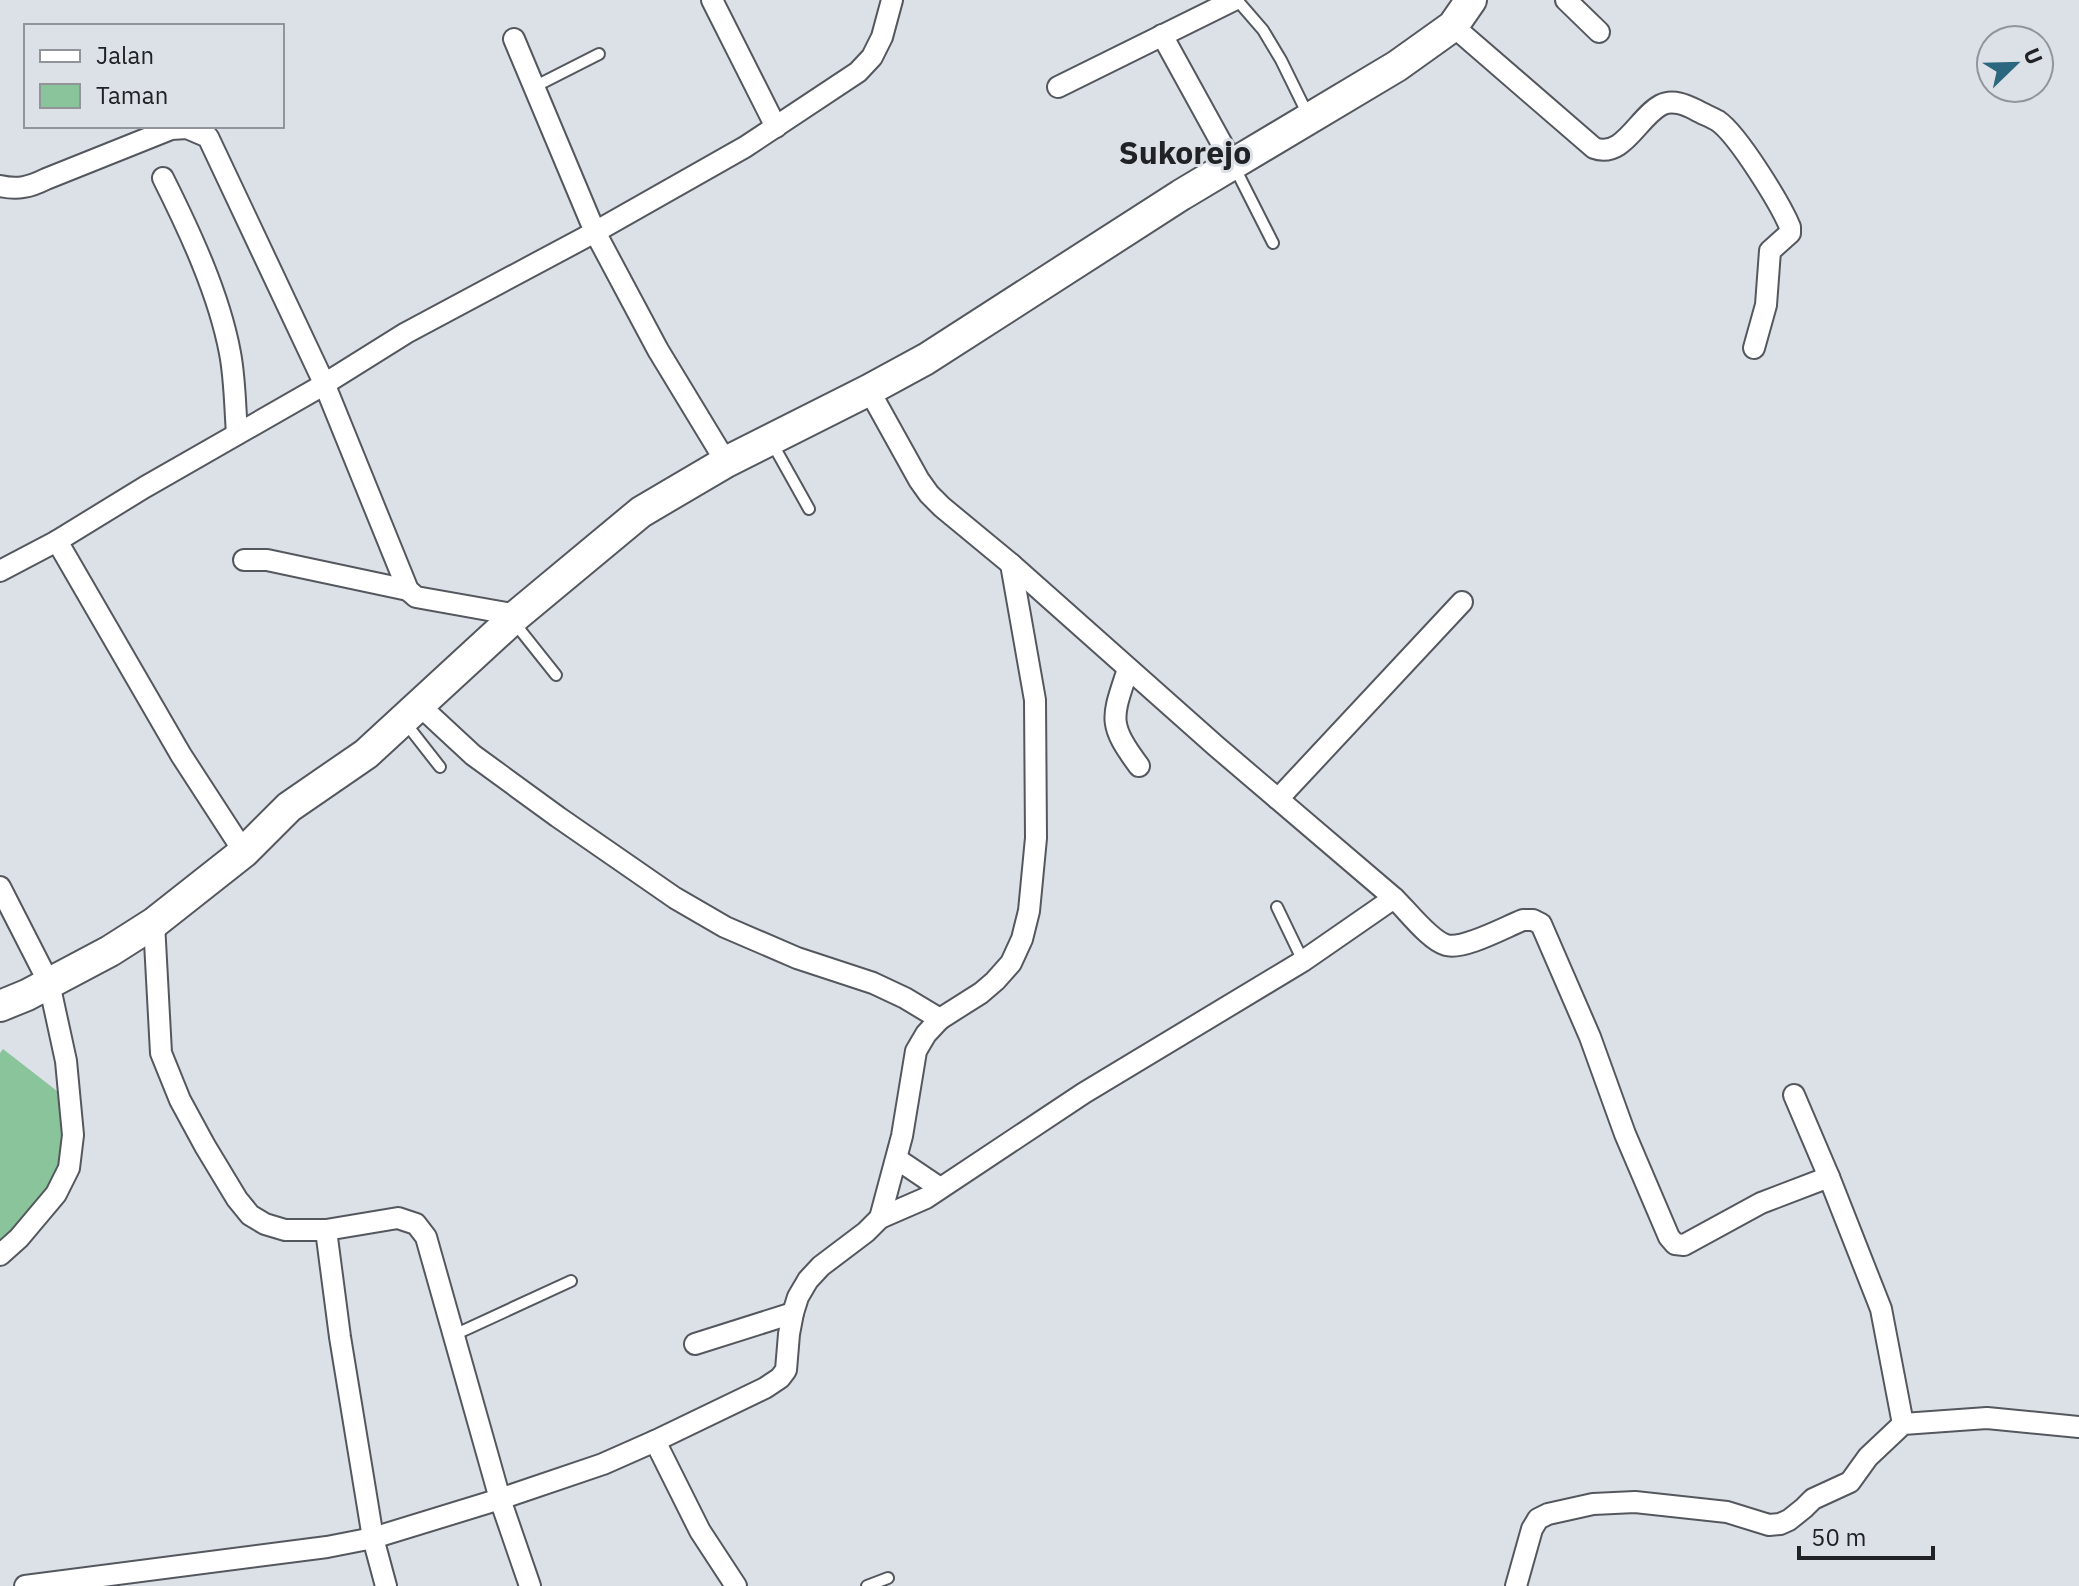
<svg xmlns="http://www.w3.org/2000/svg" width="2079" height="1586" viewBox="0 0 2079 1586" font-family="'IBM Plex Sans',sans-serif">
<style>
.green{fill:#89c49a}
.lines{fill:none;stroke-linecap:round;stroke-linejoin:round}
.lane-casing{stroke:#54585e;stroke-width:14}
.street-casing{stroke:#54585e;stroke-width:24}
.secondary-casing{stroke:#54585e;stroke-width:34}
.lane{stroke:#fff;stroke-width:10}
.street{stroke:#fff;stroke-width:20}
.secondary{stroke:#fff;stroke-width:30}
.labels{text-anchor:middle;stroke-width:6;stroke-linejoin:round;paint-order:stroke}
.quarter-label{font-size:32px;font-weight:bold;fill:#202225;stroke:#dce1e8}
</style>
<rect width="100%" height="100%" fill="#dce1e8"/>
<!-- green -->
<path class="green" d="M3 1049 57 1091 66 1143 55 1179 9 1239 0 1243V1053Z"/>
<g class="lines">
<defs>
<g id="lane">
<path d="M1237 0 1263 30 1281 60 1309 117"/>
<path d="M534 87 599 54"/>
<path d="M1234 166 1273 243"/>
<path d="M771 441 809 509"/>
<path d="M513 621 556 675"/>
<path d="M404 721 440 767"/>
<path d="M1277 907 1303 961"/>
<path d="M454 1335 571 1281"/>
<path d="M867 1586 888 1578"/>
</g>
<g id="street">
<path d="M712 0 776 127"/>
<path d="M1566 0 1599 32"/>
<path d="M1453 26 1594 148C1623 159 1638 117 1661 105 1673 99 1686 105 1696 110 1703 114 1711 117 1718 121 1738 135 1780 203 1790 227V233L1770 251 1766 305 1754 348"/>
<path d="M1162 35 1233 164"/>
<path d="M514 39 595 232 658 350 726 462"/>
<path d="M1058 87 1234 0"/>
<path d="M163 178C190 232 219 294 230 353 235 379 235 407 237 434"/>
<path d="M0 186C18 190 30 187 46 179L171 129 187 128 208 137 324 383 408 590 416 597 517 615"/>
<path d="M869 390 919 480 929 494 942 507 1011 564 1217 747 1394 898"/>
<path d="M57 541 181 755 244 852"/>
<path d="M244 560H267L408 590"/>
<path d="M0 571 57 541 145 487 318 388 406 333 595 232 745 147 858 72 872 57 882 37 892 0"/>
<path d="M1128 669C1112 718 1107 723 1139 766"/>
<path d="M418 704 473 755 558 817 675 898 725 927 797 958 873 983 905 998 940 1019"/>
<path d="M1278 799 1462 602"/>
<path d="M0 887 49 983 66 1061 73 1135 69 1168 56 1194 19 1238 0 1255"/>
<path d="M154 923 161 1053 180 1100 205 1146 237 1199 250 1215 265 1224 285 1230H326L340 1337 373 1538 386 1586"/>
<path d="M1794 1095 1829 1177"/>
<path d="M897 1159 940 1188"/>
<path d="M880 1218 926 1198 1084 1093 1303 961 1394 898C1407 910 1429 940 1446 945 1464 950 1505 927 1523 920H1533L1541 924 1590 1037 1625 1134 1669 1237 1675 1244 1684 1245 1761 1203 1829 1177 1881 1309 1903 1424"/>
<path d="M326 1230 398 1218 416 1224 426 1237 500 1499 530 1586"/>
<path d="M695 1344 793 1313"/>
<path d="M655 1441 700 1531 736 1586"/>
<path d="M25 1586 327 1547 373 1538 500 1499 603 1464 655 1441 765 1388 780 1378 786 1370 789 1334 793 1313 798 1297 808 1280 821 1266 866 1232 880 1218 902 1136 916 1051 926 1034 940 1019 981 993 995 981 1011 963 1022 939 1029 911 1036 838 1035 700 1011 564"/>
<path d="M1516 1586 1532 1529 1538 1519 1548 1514 1593 1504 1635 1502 1727 1512 1769 1525 1780 1524 1789 1520 1804 1508 1813 1499 1850 1482 1868 1457 1903 1424 1987 1418 2079 1427"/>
</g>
<path id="secondary" d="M0 1006 27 995 110 951 154 923 244 852 289 807 366 754 517 615 641 512 726 462 869 390 926 359 1181 195 1397 66 1453 26 1471 0"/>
</defs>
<!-- lane casing -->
<use href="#lane" class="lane-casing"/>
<!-- street casing -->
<use href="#street" class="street-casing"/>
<!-- secondary casing -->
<use href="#secondary" class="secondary-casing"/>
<!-- lane -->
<use href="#lane" class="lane"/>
<!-- street -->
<use href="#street" class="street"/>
<!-- secondary -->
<use href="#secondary" class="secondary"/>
</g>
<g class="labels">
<!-- quarter labels -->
<g class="quarter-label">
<text x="1185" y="164">Sukorejo</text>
</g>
</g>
<!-- legend -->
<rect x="24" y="24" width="260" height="104" fill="#dce1e8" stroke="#91959a" stroke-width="2"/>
<rect x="40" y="50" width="40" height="12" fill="#ffffff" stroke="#91959a" stroke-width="2"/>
<text x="96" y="64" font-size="24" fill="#202225">Jalan</text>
<rect x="40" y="84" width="40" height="24" fill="#89c49a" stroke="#91959a" stroke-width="2"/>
<text x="96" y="104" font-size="24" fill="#202225">Taman</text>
<!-- north arrow -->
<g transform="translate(2015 64) rotate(67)"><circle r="38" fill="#dce1e8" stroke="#91959a" stroke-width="2"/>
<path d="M0-6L14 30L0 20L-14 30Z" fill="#2b677e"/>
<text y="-12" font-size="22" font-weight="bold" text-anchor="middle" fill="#202225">U</text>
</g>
<!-- scale -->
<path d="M1799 1546v12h134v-12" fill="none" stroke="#202225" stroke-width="4"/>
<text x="1811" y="1546" font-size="24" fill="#202225" stroke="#dce1e8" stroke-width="6" paint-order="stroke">50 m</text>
</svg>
